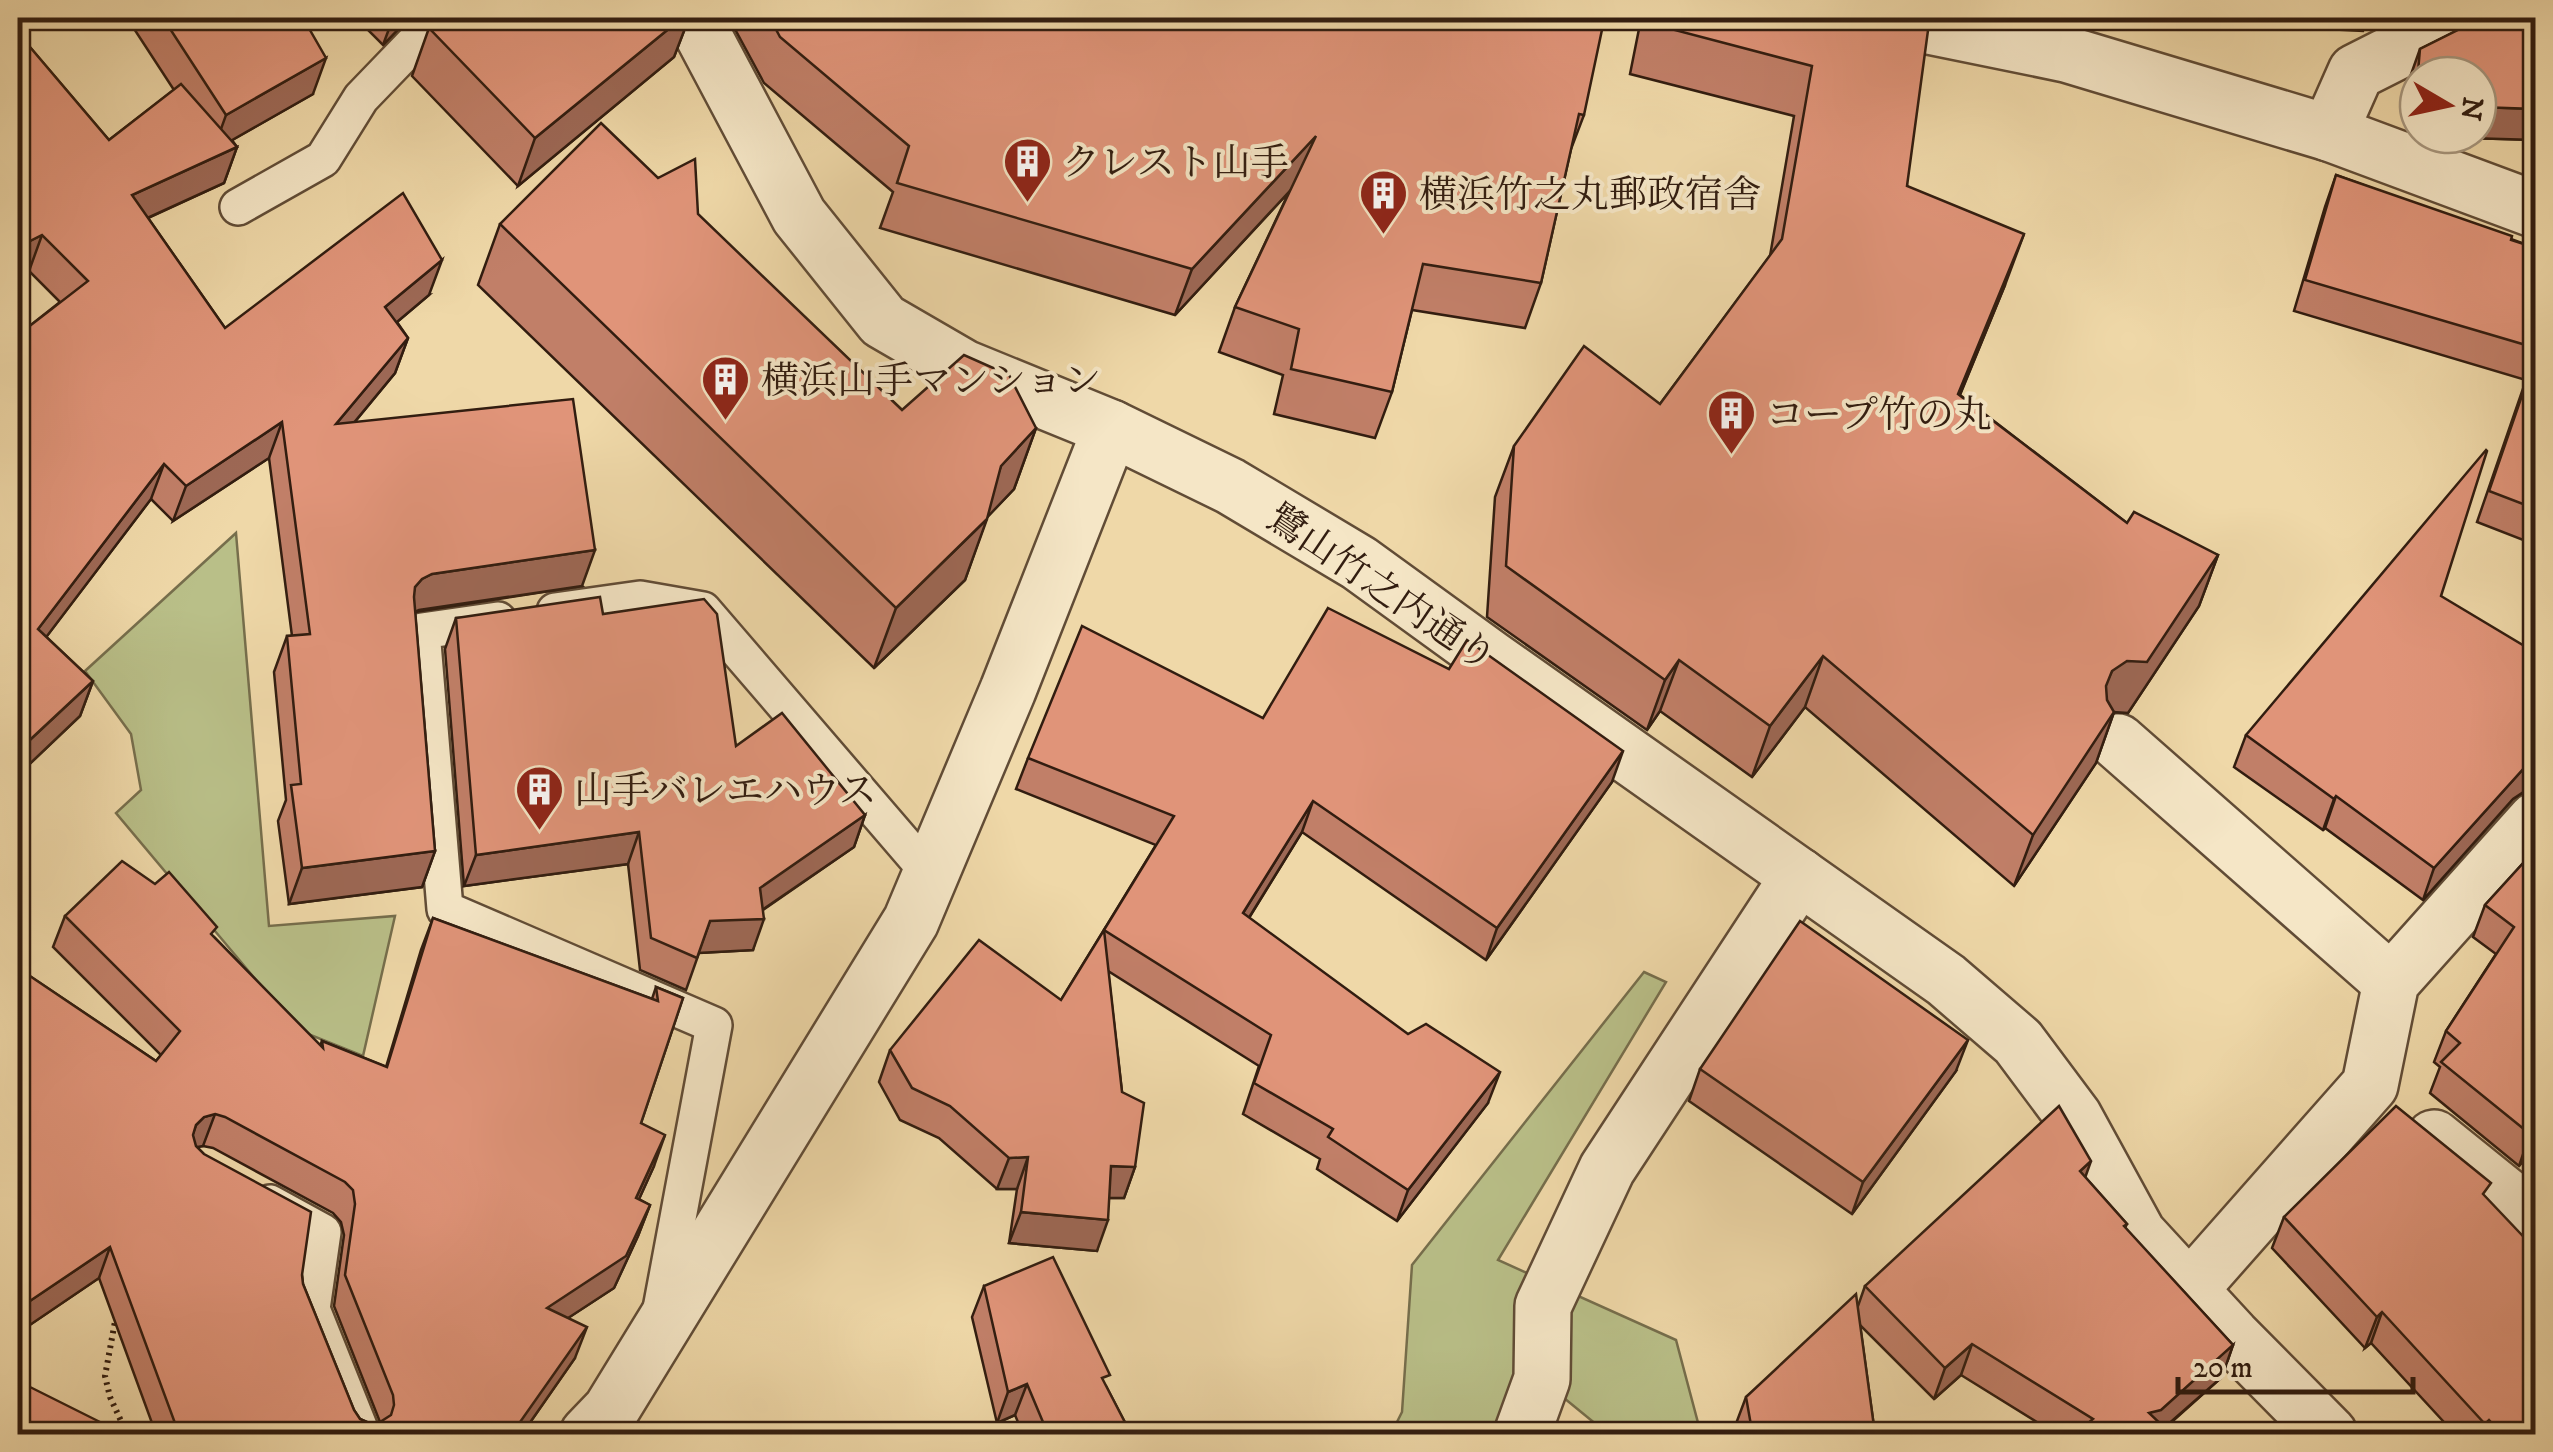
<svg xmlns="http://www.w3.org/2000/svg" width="2553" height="1452" viewBox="0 0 2553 1452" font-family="'IM FELL DW Pica','Noto Serif JP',serif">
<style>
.green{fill:#b9bf88;stroke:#766e4c;stroke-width:2.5}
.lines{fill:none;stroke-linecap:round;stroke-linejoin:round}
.lane-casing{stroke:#614c36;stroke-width:40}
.street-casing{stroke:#614c36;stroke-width:60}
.path{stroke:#321d10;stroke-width:6;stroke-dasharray:2.5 5;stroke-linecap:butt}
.lane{stroke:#f5e6c6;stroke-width:35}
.street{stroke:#f5e6c6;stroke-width:55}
.wall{fill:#c17f68;stroke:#321d10;stroke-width:2.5;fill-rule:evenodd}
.shaded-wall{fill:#9d6855;stroke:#321d10;stroke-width:2.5}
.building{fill:#e09479;stroke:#321d10;stroke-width:2.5;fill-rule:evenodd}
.labels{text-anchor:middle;stroke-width:8;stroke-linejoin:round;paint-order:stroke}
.poi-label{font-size:38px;fill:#321d10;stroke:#f5e6c6;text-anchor:start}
.street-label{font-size:38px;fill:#321d10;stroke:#f5e6c6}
</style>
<rect width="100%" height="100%" fill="#efd8a8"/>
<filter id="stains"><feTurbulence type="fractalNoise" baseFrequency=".002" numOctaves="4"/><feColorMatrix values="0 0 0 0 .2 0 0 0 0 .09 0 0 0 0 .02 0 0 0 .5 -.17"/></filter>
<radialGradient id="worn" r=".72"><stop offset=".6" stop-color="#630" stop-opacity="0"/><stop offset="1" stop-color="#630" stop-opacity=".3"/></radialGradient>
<!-- green -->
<g class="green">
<path d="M236 533 269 926 395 916 363 1056 298 1030 116 813 141 790 131 734 85 671Z"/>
<path d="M1644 972 1666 982 1498 1260 1676 1340 1701 1434H1608L1553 1389 1533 1434H1391L1402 1412 1412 1265Z"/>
</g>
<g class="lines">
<defs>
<g id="lane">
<path d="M238 207 323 159 361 98 438 18"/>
<path d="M555 611 640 599 703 610 930 874"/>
<path d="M498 620 422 631 445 909 714 1025 661 1309"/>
<path d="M270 1203 323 1232 312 1309 362 1434"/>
</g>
<g id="street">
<path d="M694 18 799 216 883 321 964 368 1111 428 1230 486 1359 563 1490 658 1946 980 2018 1042 2074 1117 2138 1234 2232 1336 2329 1434"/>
<path d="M1890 18 2066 54 2329 133 2536 210"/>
<path d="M2329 133 2356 72 2463 18"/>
<path d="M2118 742 2391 982"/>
<path d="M2434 1138 2522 1209 2536 1224"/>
<path d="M2189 1290 2370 1085 2391 982 2536 820"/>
<path d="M588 1434 611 1410 911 921 1008 690 1111 428"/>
<path d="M1522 1434 1542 1379 1543 1306 1607 1169 1799 876"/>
</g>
</defs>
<!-- lane casing -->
<use href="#lane" class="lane-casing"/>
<!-- street casing -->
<use href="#street" class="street-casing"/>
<!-- path -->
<path class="path" d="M116 1316 105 1376 110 1397 127 1434"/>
<!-- lane -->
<use href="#lane" class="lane"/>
<!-- street -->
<use href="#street" class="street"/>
</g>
<!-- wall -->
<g class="wall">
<path d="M127 18H303L313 94 232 140 237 147 224 183 148 218 225 328 429 295 397 322 408 338 395 373 354 423 582 586 415 612 435 851 422 887 289 904 278 821 286 800 274 672 287 636H292L269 458 173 521 151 499 46 637 93 681 80 716 18 775V335L60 302 29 271 18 33 109 140 174 90Z"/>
<path d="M356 18H409L383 45Z"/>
<path d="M439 18H689L674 57 518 186 412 76 429 28Z"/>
<path d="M729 18H1564L1584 115 1571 149 1541 283 1525 328 1412 310 1392 392 1375 438 1274 414 1283 375 1219 352 1235 307 1289 192 1175 315 880 228 893 192 764 83Z"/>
<path d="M1644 18H1895L1907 186 2005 285 1960 395 2127 523 2218 555 2199 606 2128 713 2114 712 2096 763 2014 886 1805 707 1752 777 1660 711 1647 730 1487 617 1495 497 1514 446 1660 404 1770 256 1794 116 1630 74 1639 29Z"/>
<path d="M2482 18H2536V140L2467 138 2461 135H2478V75H2418V110L2406 104 2409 80 2420 49Z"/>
<path d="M2336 175 2536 248V545L2477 522 2526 380 2294 311 2325 207Z"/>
<path d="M658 178 902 410 1036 428 1014 489 987 517 965 580 874 668 478 285 500 224Z"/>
<path d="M2441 596 2525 791 2513 799 2423 900 2325 828 2323 830 2234 767 2246 735Z"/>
<path d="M603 614 736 746 865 815 854 847 763 910 753 950 699 953 686 990 640 970 628 864 464 886 445 649 456 618Z"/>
<path d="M1263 718 1612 782 1486 960 1302 832 1249 918 1488 1103 1397 1221 1317 1169 1320 1159 1243 1114 1259 1066 1108 971 1122 1092 1135 1167 1124 1198H1109L1097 1251 1009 1243 1017 1189H997L939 1138 900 1120 879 1082 890 1050 1061 1000 1156 845 1016 789 1028 758Z"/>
<path d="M2536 849V1145L2519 1166 2430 1093 2440 1067 2434 1062 2446 1031 2496 954 2473 937 2485 905Z"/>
<path d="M65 916 214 937 320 1046 322 1041 386 1067 421 950 433 918 652 999 656 987 683 998 641 1123 654 1166 639 1199 650 1205 638 1236 614 1288 568 1318 575 1358 522 1434H156L99 1278 18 1333V968L156 1061 161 1055 53 947ZM203 1146 213 1148 333 1213 341 1222 344 1235 334 1306 380 1422 369 1423 360 1419 354 1410 303 1284 302 1275 197 1147Z"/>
<path d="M1700 1069 1956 1071 1852 1214 1689 1101Z"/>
<path d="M2085 1177 2127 1224 2125 1228 2233 1345 2222 1377 2165 1428 2164 1434H2056L1961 1375 1934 1399 1860 1325 1875 1434H1736L1734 1429 1746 1397 1858 1306 1865 1286Z"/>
<path d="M2486 1198 2536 1434H2455L2371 1343 2365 1348 2272 1248 2284 1217Z"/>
<path d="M984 1286 1106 1386 1131 1434H1023L1015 1415 997 1423 972 1317Z"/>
</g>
<!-- shaded-wall -->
<g class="shaded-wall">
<path d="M393 18H409L383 45Z"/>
<path d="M682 18H689L674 57 518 186 535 138Z"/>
<path d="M2249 18H2368L2363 31 2246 25Z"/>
<path d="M326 58 313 94 213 151 226 115Z"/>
<path d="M2478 107 2536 109V140L2467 138 2468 135H2478Z"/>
<path d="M1316 136 1299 181 1175 315 1192 269Z"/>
<path d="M237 147 224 183 119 231 132 195Z"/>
<path d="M2024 234 2005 285 1939 445 1958 394Z"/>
<path d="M42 235 29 271 18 276V247Z"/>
<path d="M442 260 429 295 372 343 385 307Z"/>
<path d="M408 338 395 373 323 460 336 424Z"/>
<path d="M282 422 269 458 173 521 186 486Z"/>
<path d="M1036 428 1014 489 979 526 1001 466Z"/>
<path d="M164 464 151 499 25 665 38 629Z"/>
<path d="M987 519 965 580 874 668 896 608Z"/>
<path d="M595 550 582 586 419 610 408 615 415 587 422 579 432 574Z"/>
<path d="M2218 555 2199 606 2128 713 2114 712 2096 763 2014 886 2033 835 2112 671Z"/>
<path d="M1823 656 1805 707 1752 777 1770 726Z"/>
<path d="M1679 660 1660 711 1647 730 1665 680Z"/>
<path d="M93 681 80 716 18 775V751Z"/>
<path d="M1623 751 1612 782 1486 960 1497 928Z"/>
<path d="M2536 760V790L2525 791 2513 799 2423 900 2434 868 2525 767Z"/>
<path d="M2336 796 2325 828 2323 830 2334 799Z"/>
<path d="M1313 801 1302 832 1232 945 1243 913Z"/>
<path d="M865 815 854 847 749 919H764L753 950 698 953 710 921Z"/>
<path d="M639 832 628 864 464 886 476 855Z"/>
<path d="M435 851 422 887 289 904 302 868Z"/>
<path d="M1968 1040 1956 1071 1852 1214 1863 1182Z"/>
<path d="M1500 1072 1488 1103 1397 1221 1408 1190Z"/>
<path d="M215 1114 203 1146 193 1148 185 1156 196 1125 204 1117Z"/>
<path d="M2536 1128V1145L2519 1166 2530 1134Z"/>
<path d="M665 1135 654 1166 625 1230 636 1198Z"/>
<path d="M1028 1157 1017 1189H997L1009 1158Z"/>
<path d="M2091 1161 2080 1192V1171Z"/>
<path d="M1111 1166 1135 1167 1124 1198H1100Z"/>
<path d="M650 1205 638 1236 614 1288 536 1339 547 1308Z"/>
<path d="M1021 1212 1108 1220 1097 1251 1009 1243Z"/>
<path d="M110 1247 99 1278 18 1333V1309Z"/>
<path d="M2382 1312 2371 1343 2365 1348 2377 1317Z"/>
<path d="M587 1327 575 1358 522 1434H494Z"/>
<path d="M1972 1344 1961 1375 1934 1399 1945 1368Z"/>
<path d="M2233 1345 2222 1377 2157 1434 2149 1413Z"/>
<path d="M1027 1384 1015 1415 997 1423 1008 1392Z"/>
</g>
<!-- building -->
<g class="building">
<path d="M163 18H303L326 58 226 115Z"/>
<path d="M439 18H682L535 138 429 28Z"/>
<path d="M770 18H1564L1603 25 1584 115 1579 114 1541 283 1423 264 1392 392 1291 369 1299 329 1235 307 1316 136 1192 269 897 183 909 146 780 37Z"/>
<path d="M1650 18H1895L1929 23 1907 186 2024 234 1958 394 2127 523 2134 512 2218 555 2147 662 2127 661 2112 671 2106 686 2107 700 2114 712 2033 835 1823 656 1770 726 1679 660 1665 680 1506 566 1514 446 1584 346 1660 404 1782 239 1812 66 1648 23Z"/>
<path d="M2482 18H2536V109L2478 107V75H2423L2418 72 2420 49Z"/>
<path d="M18 33 109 140 181 84 237 147 132 195 225 328 403 193 442 260 385 307 408 338 336 424 573 399 595 550 432 574 422 579 415 587 414 597 435 851 302 868 291 785 301 784 287 636 310 634 282 422 186 486 164 464 38 629 93 681 18 751V335L88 281 42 235 18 247Z"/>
<path d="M601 123 658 178 695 159 698 214 902 410 964 355 1009 375 1036 428 1001 466 987 519 896 608 500 224Z"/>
<path d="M2336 175 2512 236 2511 240 2536 248V348L2305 280Z"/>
<path d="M2536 355V509L2489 491Z"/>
<path d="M2486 450 2487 451 2441 596 2536 653V760L2525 767 2434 868 2336 796 2334 799 2246 735Z"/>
<path d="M600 597 603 614 704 599 717 614 736 746 782 713 865 815 760 888 764 919 710 921 697 958 651 938 639 832 476 855 456 618Z"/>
<path d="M1328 608 1449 669 1467 640 1623 751 1497 928 1313 801 1243 913 1408 1034 1426 1024 1500 1072 1408 1190 1328 1137 1333 1129 1254 1083 1271 1035 1104 930 1174 816 1028 758 1082 626 1263 718Z"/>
<path d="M2536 849V1128L2530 1134 2441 1062 2460 1043 2446 1031 2514 927 2485 905Z"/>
<path d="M122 861 155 884 169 872 217 927 211 934 323 1048 322 1041 387 1067 433 918 658 1001 656 987 683 998 641 1123 665 1135 636 1198 650 1205 626 1256 547 1308 587 1327 518 1425 494 1434H179L110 1247 18 1309V1161L26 1154 18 1141V968L156 1061 180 1031 65 916ZM215 1114 225 1117 345 1182 353 1190 355 1204 345 1275 393 1395 394 1405 391 1415 380 1422 369 1423 360 1419 354 1410 303 1284 302 1275 311 1212 204 1154 196 1146 193 1135 196 1125 204 1117Z"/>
<path d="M1800 921 1968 1040 1863 1182 1700 1069Z"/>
<path d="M1104 930 1122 1092 1144 1103 1135 1167 1111 1166 1108 1220 1021 1212 1028 1157 1009 1158 950 1106 912 1088 890 1050 979 940 1061 1000Z"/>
<path d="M2059 1106 2091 1161 2080 1171 2127 1224 2124 1226 2233 1345 2161 1410 2149 1413 2166 1429 2161 1434H2075L2093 1419 1972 1344 1945 1368 1865 1286Z"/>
<path d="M2396 1106 2491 1183 2483 1194 2536 1250V1434H2502L2489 1420 2485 1424 2382 1312 2377 1317 2284 1217Z"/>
<path d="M1053 1257 1110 1375 1102 1378 1131 1434H1048L1027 1384 1008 1392 984 1286Z"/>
<path d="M1856 1294 1875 1434H1736L1751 1425 1746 1397Z"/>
<path d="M18 1381 124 1434H18Z"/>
</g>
<!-- icons -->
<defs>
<symbol id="building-pin" viewBox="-11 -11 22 30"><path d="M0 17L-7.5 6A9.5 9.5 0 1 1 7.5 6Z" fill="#8f2418" stroke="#f5e6c6"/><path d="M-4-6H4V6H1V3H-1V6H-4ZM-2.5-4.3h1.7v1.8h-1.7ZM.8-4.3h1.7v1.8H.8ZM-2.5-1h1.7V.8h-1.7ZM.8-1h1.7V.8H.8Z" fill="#fff"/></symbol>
</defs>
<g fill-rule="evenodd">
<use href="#building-pin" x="1000" y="134" width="55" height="75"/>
<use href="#building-pin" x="1356" y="166" width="55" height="75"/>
<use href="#building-pin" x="698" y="352" width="55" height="75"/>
<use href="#building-pin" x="1704" y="386" width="55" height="75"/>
<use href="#building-pin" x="512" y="762" width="55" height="75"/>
</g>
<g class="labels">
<!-- poi labels -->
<g class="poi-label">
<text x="1062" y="175">クレスト山手</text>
<text x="1419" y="207">横浜竹之丸郵政宿舎</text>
<text x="761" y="393">横浜山手マンション</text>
<text x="1766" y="427">コープ竹の丸</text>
<text x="574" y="803">山手バレエハウス</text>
</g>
<!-- street labels -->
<g class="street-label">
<text transform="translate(1382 587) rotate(34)" y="13">鷺山竹之内通り</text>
</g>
</g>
<!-- margin -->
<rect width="2553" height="1452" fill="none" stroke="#efd8a8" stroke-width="60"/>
<rect x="20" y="20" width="2513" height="1412" fill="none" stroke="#321d10" stroke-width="5"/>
<rect x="30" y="30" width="2493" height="1392" fill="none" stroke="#321d10" stroke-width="2.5"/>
<!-- north arrow -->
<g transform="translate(2448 105) rotate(99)"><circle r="48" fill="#f5e6c6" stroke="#a7967d" stroke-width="2.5"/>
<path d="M0-8L18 38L0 25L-18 38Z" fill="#8f2418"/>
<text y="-15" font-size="28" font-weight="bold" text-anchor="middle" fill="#321d10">N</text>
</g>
<!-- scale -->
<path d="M2178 1377v15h235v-15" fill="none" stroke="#321d10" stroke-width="5"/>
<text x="2193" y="1377" font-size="30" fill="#321d10" stroke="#f5e6c6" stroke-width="8" paint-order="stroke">20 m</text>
<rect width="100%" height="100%" filter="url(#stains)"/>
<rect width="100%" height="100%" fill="url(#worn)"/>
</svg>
